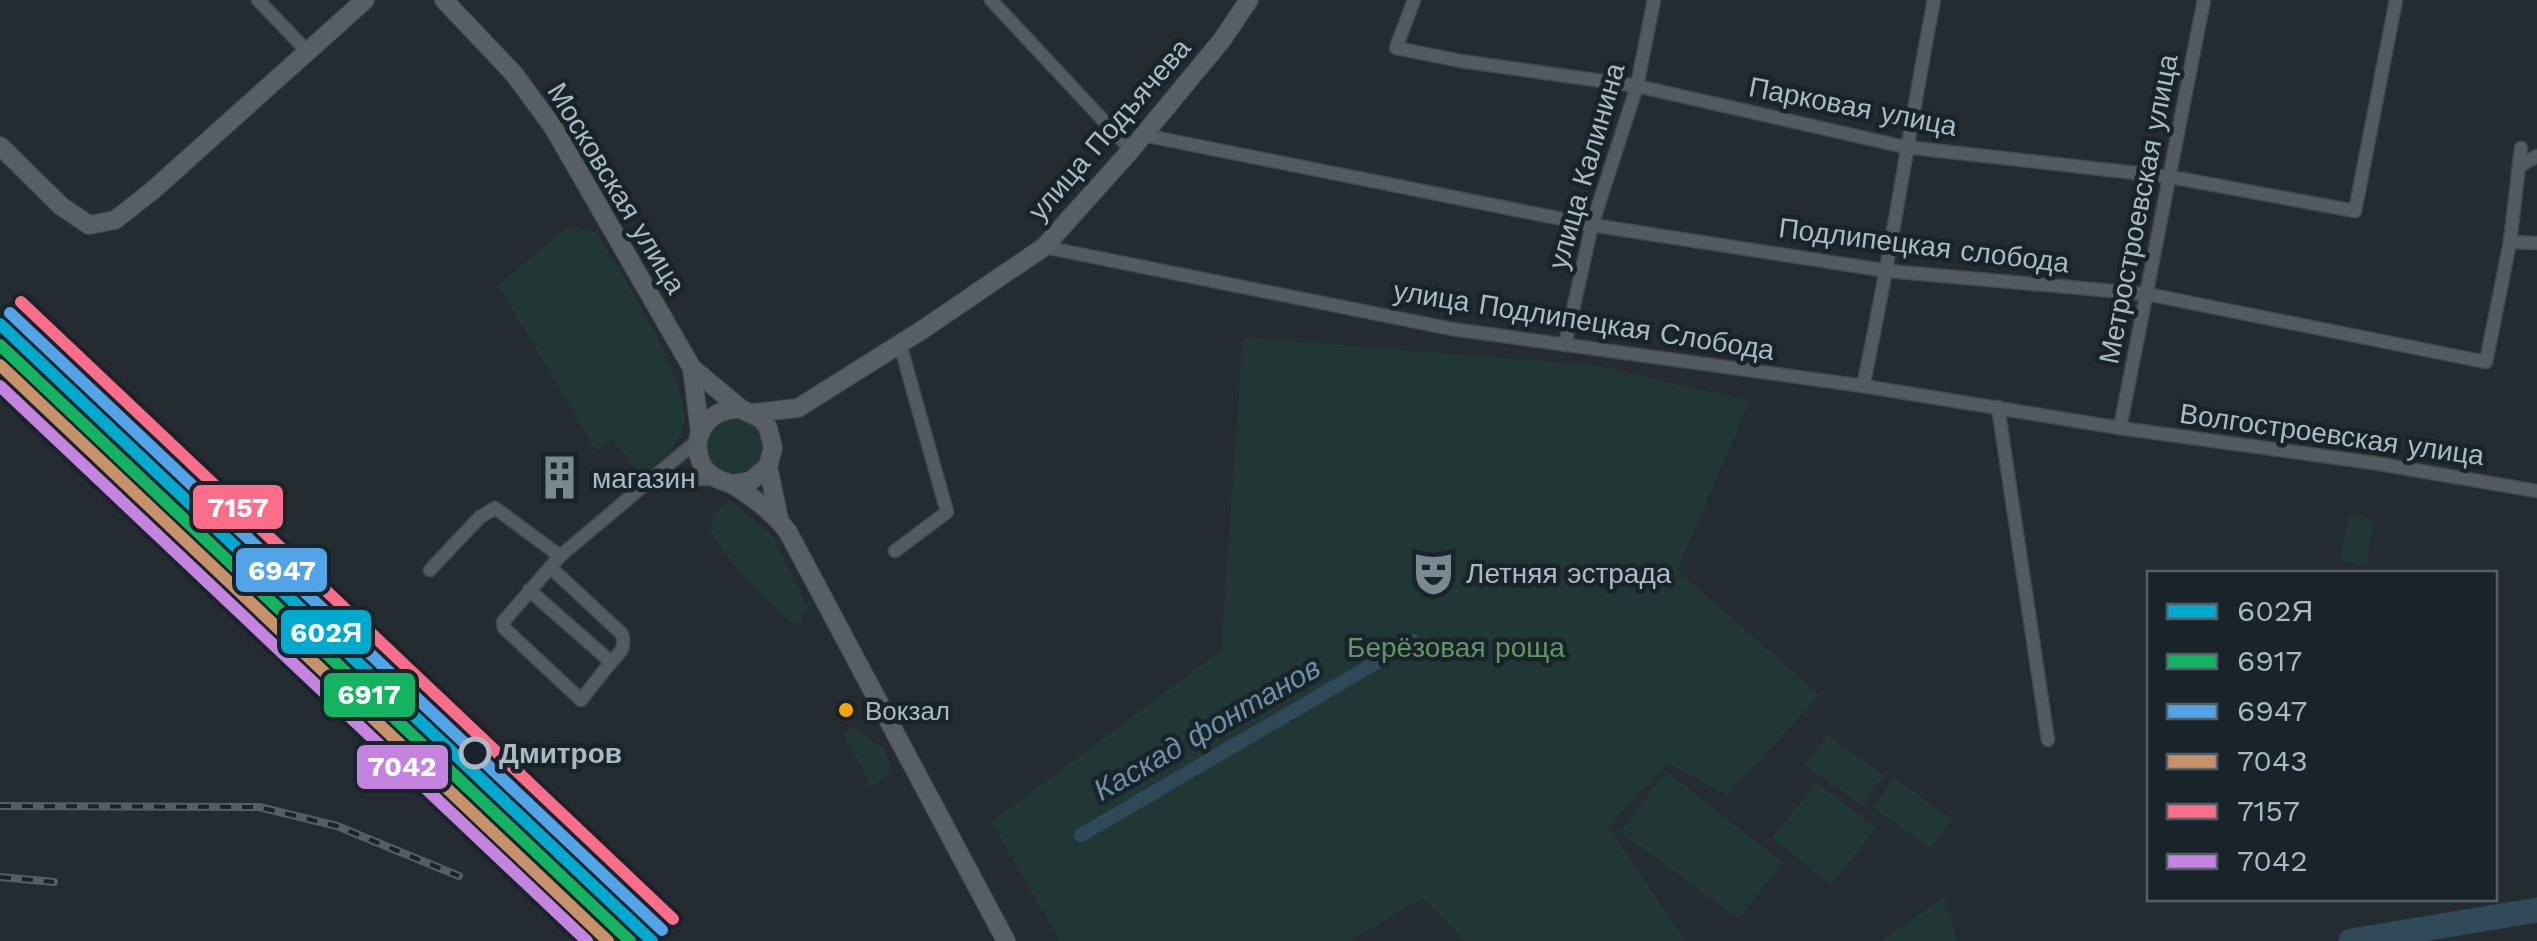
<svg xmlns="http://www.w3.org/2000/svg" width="2537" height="941" viewBox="0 0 2537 941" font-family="'Work Sans',sans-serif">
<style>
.green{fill:#213735}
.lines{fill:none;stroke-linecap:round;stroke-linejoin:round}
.canal{stroke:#304959;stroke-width:14}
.river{stroke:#304959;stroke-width:25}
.minor-casing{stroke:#42484c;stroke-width:15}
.secondary-casing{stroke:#42484c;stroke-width:20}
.minor{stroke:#535a60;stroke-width:12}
.secondary{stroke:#575e64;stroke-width:18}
.rail-casing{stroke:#575e62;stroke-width:8}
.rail{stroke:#18232a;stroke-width:4;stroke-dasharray:11;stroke-linecap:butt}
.rail-1-casing{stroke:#18232a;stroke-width:20}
.rail-2-casing{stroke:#18232a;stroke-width:20}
.rail-3-casing{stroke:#18232a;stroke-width:20}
.rail-4-casing{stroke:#18232a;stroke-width:20}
.rail-5-casing{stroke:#18232a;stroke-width:20}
.rail-6-casing{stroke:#18232a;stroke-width:20}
.rail-1{stroke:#00a9ce;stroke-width:12}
.rail-2{stroke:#13b361;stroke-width:12}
.rail-3{stroke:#53a3e8;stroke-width:12}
.rail-4{stroke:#c7916a;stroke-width:12}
.rail-5{stroke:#fb6d88;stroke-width:12}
.rail-6{stroke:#c483df;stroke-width:12}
.bus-dot{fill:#f7a600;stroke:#18232a;stroke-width:4}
.stop-dot{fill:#18232a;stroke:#acb9c4;stroke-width:5}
.labels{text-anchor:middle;stroke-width:9;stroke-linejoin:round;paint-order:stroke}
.bus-label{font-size:26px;fill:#acb9c4;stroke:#18232a;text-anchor:start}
.street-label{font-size:28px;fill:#acb9c4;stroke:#18232a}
.poi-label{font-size:28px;fill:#acb9c4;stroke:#18232a;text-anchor:start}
.park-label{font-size:28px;fill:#639465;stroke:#18232a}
.stop-label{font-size:28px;font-weight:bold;fill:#acb9c4;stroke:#18232a;text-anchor:start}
.water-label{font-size:30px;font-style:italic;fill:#6b91a9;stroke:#18232a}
.line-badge{stroke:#18232a;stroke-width:4}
.badge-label{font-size:28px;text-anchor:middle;font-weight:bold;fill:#fff}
</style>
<rect width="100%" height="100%" fill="#242c31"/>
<!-- green -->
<g class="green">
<path d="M568 226 597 233C621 276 688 374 684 421 682 443 659 463 642 475L612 440 596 451 498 285Z"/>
<path d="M1243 337 1594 365 1750 401 1677 570 1820 695 1727 796 1668 763 1608 827 1686 941H1465L1423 898 1350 941H1060L991 822 1221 650Z"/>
<circle cx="735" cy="446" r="31"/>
<path d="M730 500 773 536 808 608 800 622H791C759 594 732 568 710 530L714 514Z"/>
<path d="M2349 514 2375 519 2366 565 2340 560Z"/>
<path d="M853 728 883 747 893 772 872 787 843 733Z"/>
<path d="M1827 735 1884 775 1863 806 1805 766Z"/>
<path d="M1666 771 1783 862 1739 919 1620 832Z"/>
<path d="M1894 777 1952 819 1931 849 1873 807Z"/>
<path d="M1817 782 1876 828 1831 885 1772 838Z"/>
<path d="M1944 897 1958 941H1881Z"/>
</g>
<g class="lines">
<!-- canal -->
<path class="canal" d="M1081 835 1413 641"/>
<!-- river -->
<path class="river" d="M2351 941 2537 910"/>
<defs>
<g id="minor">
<path d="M258 0 306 50"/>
<path d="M991 0 1131 150"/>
<path d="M1414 0 1396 48 1461 61 1637 86 1905 147 2171 177 2355 211 2396 0"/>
<path d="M1143 135 1592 225 1888 271 2147 294 2486 362 2510 242 2521 148"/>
<path d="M2520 166 2537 156"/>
<path d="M2510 242 2537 243"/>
<path d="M1044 247 1452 329 1863 386 2120 428 2374 463 2537 491"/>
<path d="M1565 345 1592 225 1637 86 1654 0"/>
<path d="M1863 386C1891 258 1909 129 1934 0"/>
<path d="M1998 407 2048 740"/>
<path d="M2120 428 2204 0"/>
<path d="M655 479H715"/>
<path d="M895 551 947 512 900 344"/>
<path d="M550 567 622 634C626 648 621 652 611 662"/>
<path d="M430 570 480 517 495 508 560 556"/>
<path d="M529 590 611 662 581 700 504 628 503 622 560 556 698 440"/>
</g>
<g id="secondary">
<path d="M444 0 514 74 553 127 692 368 741 409 762 419 768 428 773 448 768 466 751 481 733 484"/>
<path d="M0 146 61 206 89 225 115 220 152 191 365 0"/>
<path d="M692 368 700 433"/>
<path d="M741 409C723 409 711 414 702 429 693 445 698 467 714 477 720 481 729 482 735 486 754 498 775 514 788 532L1006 941"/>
<path d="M753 413 798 408 922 330 1044 247 1131 150 1222 40 1249 0"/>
<path d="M768 466 779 519"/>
</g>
</defs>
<!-- minor casing -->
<use href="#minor" class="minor-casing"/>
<!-- secondary casing -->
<use href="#secondary" class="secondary-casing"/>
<!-- minor -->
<use href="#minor" class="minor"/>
<!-- secondary -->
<use href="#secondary" class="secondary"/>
<defs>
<g id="rail">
<path d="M0 806 259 807 337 826 459 876"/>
<path d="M0 877 54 882"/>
</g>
</defs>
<!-- rail casing -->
<use href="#rail" class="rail-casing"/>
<!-- rail -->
<use href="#rail" class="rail"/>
<defs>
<path id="rail-1" d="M0 324 652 941"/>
<path id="rail-2" d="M0 345 630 941"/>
<path id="rail-3" d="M10 313 662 930"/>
<path id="rail-4" d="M0 365 608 941"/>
<path id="rail-5" d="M21 302 673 919"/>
<path id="rail-6" d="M0 386 587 941"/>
</defs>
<!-- rail-1 casing -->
<use href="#rail-1" class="rail-1-casing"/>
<!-- rail-2 casing -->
<use href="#rail-2" class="rail-2-casing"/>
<!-- rail-3 casing -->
<use href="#rail-3" class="rail-3-casing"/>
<!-- rail-4 casing -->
<use href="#rail-4" class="rail-4-casing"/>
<!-- rail-5 casing -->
<use href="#rail-5" class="rail-5-casing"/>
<!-- rail-6 casing -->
<use href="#rail-6" class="rail-6-casing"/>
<!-- rail-1 -->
<use href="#rail-1" class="rail-1"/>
<!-- rail-2 -->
<use href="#rail-2" class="rail-2"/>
<!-- rail-3 -->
<use href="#rail-3" class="rail-3"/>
<!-- rail-4 -->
<use href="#rail-4" class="rail-4"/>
<!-- rail-5 -->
<use href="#rail-5" class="rail-5"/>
<!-- rail-6 -->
<use href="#rail-6" class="rail-6"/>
</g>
<!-- icons -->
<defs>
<symbol id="building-bare" viewBox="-9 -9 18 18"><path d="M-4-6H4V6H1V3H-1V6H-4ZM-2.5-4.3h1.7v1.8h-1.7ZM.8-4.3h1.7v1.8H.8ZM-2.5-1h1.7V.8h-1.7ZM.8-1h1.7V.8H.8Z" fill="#7c8891" stroke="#18232a" stroke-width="2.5" paint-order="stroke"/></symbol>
<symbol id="theatre-bare" viewBox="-9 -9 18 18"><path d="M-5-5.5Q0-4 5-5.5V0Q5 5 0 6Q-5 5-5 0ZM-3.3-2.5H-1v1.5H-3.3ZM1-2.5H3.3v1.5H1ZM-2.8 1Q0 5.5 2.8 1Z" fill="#7c8891" stroke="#18232a" stroke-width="2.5" paint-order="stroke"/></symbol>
</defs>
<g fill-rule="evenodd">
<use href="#building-bare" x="528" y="446" width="63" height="63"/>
<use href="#theatre-bare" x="1402" y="542" width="63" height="63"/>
</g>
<!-- markers -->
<circle class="bus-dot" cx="846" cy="710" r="9"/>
<circle class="stop-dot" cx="475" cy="753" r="14"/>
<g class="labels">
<!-- bus labels -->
<g class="bus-label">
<text x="865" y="720">Вокзал</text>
</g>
<!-- street labels -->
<g class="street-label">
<text transform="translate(1853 106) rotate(11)" y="10">Парковая улица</text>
<text transform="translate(1109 129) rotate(-49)" y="10">улица Подъячева</text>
<text transform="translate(1586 166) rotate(-74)" y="10">улица Калинина</text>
<text transform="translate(617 188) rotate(59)" y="10">Московская улица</text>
<text transform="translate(2138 209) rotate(-79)" y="10">Метростроевская улица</text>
<text transform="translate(1924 245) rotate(7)" y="10">Подлипецкая слобода</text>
<text transform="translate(1584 320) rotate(9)" y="10">улица Подлипецкая Слобода</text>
<text transform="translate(2332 434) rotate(8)" y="10">Волгостроевская улица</text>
</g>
<!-- poi labels -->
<g class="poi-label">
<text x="592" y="488">магазин</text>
<text x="1466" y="583">Летняя эстрада</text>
</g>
<!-- park labels -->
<g class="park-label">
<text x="1456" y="657">Берёзовая роща</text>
</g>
<!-- stop labels -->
<g class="stop-label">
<text x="499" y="763">Дмитров</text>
</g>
<!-- water labels -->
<g class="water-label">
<text transform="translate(1207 729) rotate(-30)" y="10">Каскад фонтанов</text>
</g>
</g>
<g class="line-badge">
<rect x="191" y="483" width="94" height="48" rx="10" fill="#fb6d88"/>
<rect x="234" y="546" width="95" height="48" rx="10" fill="#53a3e8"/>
<rect x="279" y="608" width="94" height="48" rx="10" fill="#00a9ce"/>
<rect x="322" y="671" width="95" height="48" rx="10" fill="#13b361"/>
<rect x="355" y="743" width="95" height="48" rx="10" fill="#c483df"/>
</g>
<g class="badge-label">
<text x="238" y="517">7157</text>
<text x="282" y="580">6947</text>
<text x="326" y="642">602Я</text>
<text x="369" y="704">6917</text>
<text x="402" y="776">7042</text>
</g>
<!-- legend -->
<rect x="2147" y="571" width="350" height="330" fill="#18232a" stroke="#535f68" stroke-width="2.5"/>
<rect x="2167" y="604" width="50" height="15" fill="#00a9ce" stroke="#535f68" stroke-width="2.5"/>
<text x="2237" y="621" font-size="30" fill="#acb9c4">602Я</text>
<rect x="2167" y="654" width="50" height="15" fill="#13b361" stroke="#535f68" stroke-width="2.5"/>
<text x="2237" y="671" font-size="30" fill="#acb9c4">6917</text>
<rect x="2167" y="704" width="50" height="15" fill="#53a3e8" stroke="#535f68" stroke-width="2.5"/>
<text x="2237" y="721" font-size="30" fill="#acb9c4">6947</text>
<rect x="2167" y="754" width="50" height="15" fill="#c7916a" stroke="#535f68" stroke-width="2.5"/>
<text x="2237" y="771" font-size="30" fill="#acb9c4">7043</text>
<rect x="2167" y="804" width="50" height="15" fill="#fb6d88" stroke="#535f68" stroke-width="2.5"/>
<text x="2237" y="821" font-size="30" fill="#acb9c4">7157</text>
<rect x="2167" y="854" width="50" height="15" fill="#c483df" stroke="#535f68" stroke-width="2.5"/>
<text x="2237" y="871" font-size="30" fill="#acb9c4">7042</text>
</svg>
